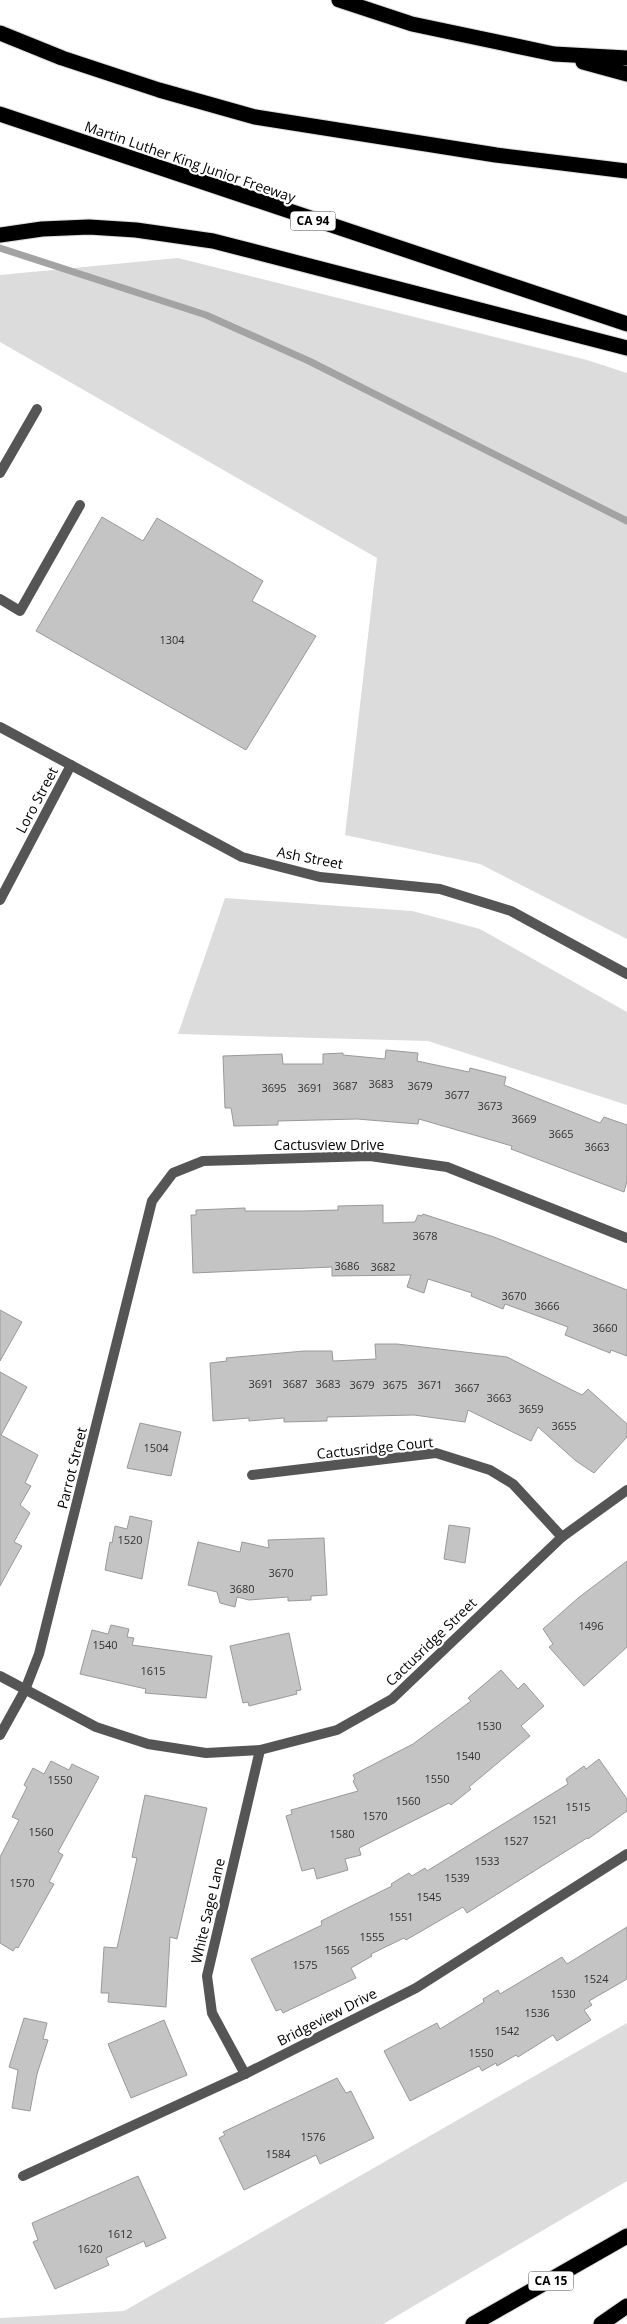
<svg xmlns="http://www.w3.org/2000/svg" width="627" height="2324" viewBox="0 0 627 2324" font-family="'Open Sans',sans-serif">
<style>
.green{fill:#dcdcdc}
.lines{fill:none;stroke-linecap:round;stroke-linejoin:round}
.stream{stroke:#a3a3a3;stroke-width:7}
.building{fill:#c4c4c4;stroke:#999}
.highway-casing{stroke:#dbdbdb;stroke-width:17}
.lane{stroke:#555;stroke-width:10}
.street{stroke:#555;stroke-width:10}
.highway{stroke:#000;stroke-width:15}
.labels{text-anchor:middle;stroke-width:4.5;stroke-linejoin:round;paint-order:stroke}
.number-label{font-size:11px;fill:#313131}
.shield{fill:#fff;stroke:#4c4c4c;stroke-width:1}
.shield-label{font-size:12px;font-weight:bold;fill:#000}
.street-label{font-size:14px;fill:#000;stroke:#fff}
</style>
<rect width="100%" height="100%" fill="#fff"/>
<!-- green -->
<g class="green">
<path d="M178 258 587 360 627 373V939L480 864 345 835 377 558 0 342V275Z"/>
<path d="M225 898 412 911 480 929 627 1012V1105L428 1041 178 1034Z"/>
<path d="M627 2023V2181L383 2324H0V2318L124 2311Z"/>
</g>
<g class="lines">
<!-- stream -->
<path class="stream" d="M0 248 206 315 309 361 627 521"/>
</g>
<!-- building -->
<g class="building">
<path d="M102 517 143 541 157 518 263 581 252 601 316 636 246 750 36 631Z"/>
<path d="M386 1050 418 1053 417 1061 469 1072 470 1068 506 1077 504 1085 600 1123 604 1117 627 1125V1181L624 1192 511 1149 512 1146 419 1119 418 1124 357 1119 278 1121V1125L234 1126 231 1108H225L223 1056 282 1054 283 1064H323V1054L343 1053V1055L385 1059Z"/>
<path d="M383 1205V1223L415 1222 418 1215 422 1216 423 1214 494 1237 627 1290V1356L611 1350 610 1353 565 1335 568 1327 505 1304 503 1309 471 1296 472 1293 428 1279 424 1293 407 1287 411 1275 332 1276V1267L193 1273 191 1215H196V1210L245 1208V1211H304L338 1210V1206Z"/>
<path d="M0 1310 22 1322 0 1361Z"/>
<path d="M375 1344H397L507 1357 582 1395 588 1389 627 1424V1437L594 1473 576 1461 538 1427 531 1441 468 1410 465 1422 414 1415 327 1417V1421L284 1422V1418L249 1421V1418L213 1421 210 1363 227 1361 226 1358 304 1351H332L333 1361 376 1359Z"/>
<path d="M0 1372 27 1387 1 1435 38 1455 25 1483 31 1486 20 1505 30 1513 14 1542 22 1546 0 1586Z"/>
<path d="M140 1423 181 1432 171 1476 127 1468Z"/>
<path d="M130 1516 152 1521 142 1579 105 1570 110 1542 112 1543 115 1526 127 1529Z"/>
<path d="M449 1525 470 1528 465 1563 444 1559Z"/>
<path d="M324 1538 327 1595 311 1596V1600L288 1601V1597L249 1600 237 1597 235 1607 220 1603 217 1592 188 1585 198 1542 240 1552 242 1542 269 1548 268 1540Z"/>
<path d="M627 1561V1647L584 1686 549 1647 553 1644 543 1629 578 1598Z"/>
<path d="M111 1625 129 1629 127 1637 134 1638 132 1645 212 1656 206 1698 145 1693 146 1689 80 1674 92 1630 108 1634Z"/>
<path d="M289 1633 301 1690 296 1691 297 1694 249 1706 248 1702 243 1703 230 1646Z"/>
<path d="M501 1670 518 1689 524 1683 544 1706 521 1726 530 1736 469 1787 471 1789 451 1805 449 1803 359 1848 361 1855 345 1859 348 1870 317 1879 314 1868 302 1871 286 1816 292 1814 291 1810 358 1791 353 1781 355 1779 353 1775 413 1744 471 1701 468 1698Z"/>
<path d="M599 1759 627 1799V1811L588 1839 587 1838 467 1913 463 1907 406 1940 404 1938 371 1954 372 1956 351 1968 356 1978 283 2013 281 2009 276 2011 251 1959 322 1925 321 1921 392 1886 391 1884 409 1873 412 1876 425 1868 427 1871 568 1784 566 1779 584 1766 586 1769Z"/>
<path d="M51 1761 69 1770 72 1764 99 1777 58 1852 63 1855 49 1882 54 1884 18 1948 16 1947 13 1951 0 1943V1857L19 1820 12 1817 27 1787 24 1785 33 1768 44 1774Z"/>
<path d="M145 1795 207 1808 177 1939 170 1937 166 2007 108 2002 109 1993H101L104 1947 117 1948 137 1858 132 1857Z"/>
<path d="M627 1927V1979L589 2001 592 2005 584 2010 591 2020 557 2041 553 2035 518 2057 516 2055 497 2066 496 2063 482 2071 479 2066 410 2101 384 2051 437 2023 440 2029 484 2002 483 1999 498 1990 500 1994 562 1957 567 1964Z"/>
<path d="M24 2018 47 2023 43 2039 48 2040 37 2074 30 2111 12 2108 18 2070 9 2067Z"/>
<path d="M164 2020 187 2075 131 2098 108 2044Z"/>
<path d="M337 2078 346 2093 351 2091 374 2138 320 2164 316 2155 244 2190 219 2138 225 2135 223 2132Z"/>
<path d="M138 2176 166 2238 146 2247 144 2241 106 2258 109 2265 55 2289 33 2242 38 2240 32 2223Z"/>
</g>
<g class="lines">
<defs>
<g id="highway">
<path d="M339 0 412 24 554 54 627 58"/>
<path d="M0 33 62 58 159 90 255 117 496 155 627 171"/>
<path d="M583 62 627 74"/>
<path d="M0 114 627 324"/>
<path d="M0 235 42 229 89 227 136 230 213 241 627 348"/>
<path d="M473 2324 627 2236"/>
<path d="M601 2324 627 2306"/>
</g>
</defs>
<!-- highway casing -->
<use href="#highway" class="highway-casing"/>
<!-- lane -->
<path class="lane" d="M0 599 20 611 80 505"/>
<!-- street -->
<g class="street">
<path d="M0 473 37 409"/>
<path d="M0 727 242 857 320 877 440 889 511 911 627 974"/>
<path d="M0 900 71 765"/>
<path d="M252 1475 436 1453 490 1470 513 1484 562 1537"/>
<path d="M0 1676 96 1727 148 1744 206 1753 260 1750 337 1730 392 1699 562 1537 627 1490"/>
<path d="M0 1735 25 1690 39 1654 152 1201 173 1173 203 1161 370 1156 447 1167 627 1238"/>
<path d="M245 2074 212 2013 207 1976 260 1750"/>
<path d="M23 2176 245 2074 416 1988 627 1854"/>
</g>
<!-- highway -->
<use href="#highway" class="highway"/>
</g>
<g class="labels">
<!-- number labels -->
<g class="number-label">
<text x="172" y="644">1304</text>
<text x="381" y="1088">3683</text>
<text x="345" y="1090">3687</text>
<text x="420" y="1090">3679</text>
<text x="274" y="1092">3695</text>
<text x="310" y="1092">3691</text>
<text x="457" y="1099">3677</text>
<text x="490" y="1110">3673</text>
<text x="524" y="1123">3669</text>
<text x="561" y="1138">3665</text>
<text x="597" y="1151">3663</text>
<text x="425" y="1240">3678</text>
<text x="347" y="1270">3686</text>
<text x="383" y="1271">3682</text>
<text x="514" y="1300">3670</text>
<text x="547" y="1310">3666</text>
<text x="605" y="1332">3660</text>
<text x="261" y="1388">3691</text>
<text x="295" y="1388">3687</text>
<text x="328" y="1388">3683</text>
<text x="362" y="1389">3679</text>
<text x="395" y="1389">3675</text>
<text x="430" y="1389">3671</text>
<text x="467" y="1392">3667</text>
<text x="499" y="1402">3663</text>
<text x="531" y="1413">3659</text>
<text x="564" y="1430">3655</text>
<text x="156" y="1452">1504</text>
<text x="130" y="1544">1520</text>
<text x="281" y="1577">3670</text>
<text x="242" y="1593">3680</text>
<text x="591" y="1630">1496</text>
<text x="105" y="1649">1540</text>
<text x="153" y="1675">1615</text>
<text x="489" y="1730">1530</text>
<text x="468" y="1760">1540</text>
<text x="437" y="1783">1550</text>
<text x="60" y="1784">1550</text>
<text x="408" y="1805">1560</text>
<text x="578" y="1811">1515</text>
<text x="375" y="1820">1570</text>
<text x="545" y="1824">1521</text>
<text x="41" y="1836">1560</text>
<text x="342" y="1838">1580</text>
<text x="516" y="1845">1527</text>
<text x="487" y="1865">1533</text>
<text x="457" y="1882">1539</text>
<text x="22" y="1887">1570</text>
<text x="429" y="1901">1545</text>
<text x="401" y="1921">1551</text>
<text x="372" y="1941">1555</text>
<text x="337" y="1954">1565</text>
<text x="305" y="1969">1575</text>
<text x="596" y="1983">1524</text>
<text x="563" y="1998">1530</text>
<text x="537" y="2017">1536</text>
<text x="507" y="2035">1542</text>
<text x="481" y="2057">1550</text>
<text x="313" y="2141">1576</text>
<text x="278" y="2158">1584</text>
<text x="120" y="2238">1612</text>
<text x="90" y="2253">1620</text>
</g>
<!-- shield labels -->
<g class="shield">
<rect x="290.5" y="211.5" width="45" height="19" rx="4"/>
<rect x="528.5" y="2271.5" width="45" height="19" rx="4"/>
</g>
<g class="shield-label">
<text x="313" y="225">CA 94</text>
<text x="551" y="2285">CA 15</text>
</g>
<!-- street labels -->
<g class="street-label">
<text transform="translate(190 162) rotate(19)" y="5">Martin Luther King Junior Freeway</text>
<text transform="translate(37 800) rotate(-62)" y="5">Loro Street</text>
<text transform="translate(310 858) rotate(11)" y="5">Ash Street</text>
<text x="329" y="1150">Cactusview Drive</text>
<text transform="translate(375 1448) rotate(-6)" y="5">Cactusridge Court</text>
<text transform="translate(72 1468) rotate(-76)" y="5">Parrot Street</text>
<text transform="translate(431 1642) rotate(-44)" y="5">Cactusridge Street</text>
<text transform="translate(208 1911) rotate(-77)" y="5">White Sage Lane</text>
<text transform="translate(327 2017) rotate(-27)" y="5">Bridgeview Drive</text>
</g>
</g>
</svg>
